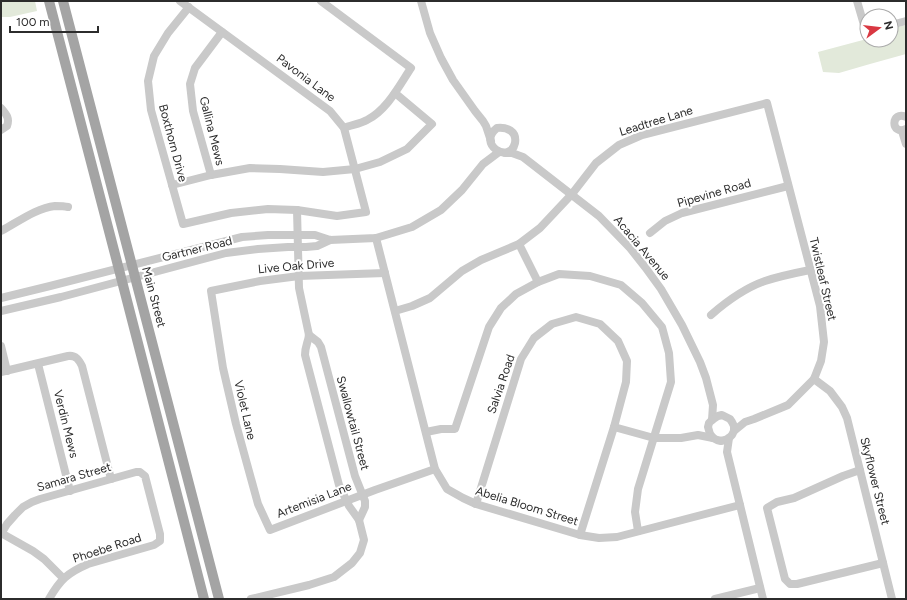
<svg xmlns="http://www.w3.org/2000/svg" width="907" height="600" viewBox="0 0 907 600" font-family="Figtree,sans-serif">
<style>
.green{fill:#e2e9da}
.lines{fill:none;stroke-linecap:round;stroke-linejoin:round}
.minor{stroke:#c9c9c9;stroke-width:8}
.major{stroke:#a4a4a4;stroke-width:10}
.labels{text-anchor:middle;stroke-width:4;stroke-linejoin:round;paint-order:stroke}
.street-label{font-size:12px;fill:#2c2c2c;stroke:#fff}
</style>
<rect width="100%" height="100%" fill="#fff"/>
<!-- green -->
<g class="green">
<path d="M1 1H35L37 11 10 17H1Z"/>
<path d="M906 25V54L870 64 839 73 823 72 818 52 863 40H891V29Z"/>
</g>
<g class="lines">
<!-- minor -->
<g class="minor">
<path d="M180 1 330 111 344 128 366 212 337 216 297 210 268 209 231 213 183 224 151 110 148 81 154 56 168 33 189 7"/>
<path d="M321 1 411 68C399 86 387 110 367 120 360 124 351 125 344 128"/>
<path d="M421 1 430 33 441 58 453 80 475 111 483 121 486 126 491 141"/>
<path d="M857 1 864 25 867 28"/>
<path d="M891 25 906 21"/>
<path d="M1 108C6 114 10 118 7 126L1 130"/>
<path d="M906 117C891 110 890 136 906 129"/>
<path d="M497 128C507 127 517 131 515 143 510 165 476 144 497 128Z"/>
<path d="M902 131 906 144"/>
<path d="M505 153H512L523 157 599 216 630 248 645 267 661 289 682 325 700 362 706 378 713 405 712 420"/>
<path d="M211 175 193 111 190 84 195 68 222 32"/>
<path d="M172 185 211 175 250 168 280 169 323 172 355 169 380 162 407 149 432 124 395 93"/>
<path d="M1 231C18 222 36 208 55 206 60 206 64 206 68 207"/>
<path d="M650 233 665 221 682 213 788 186"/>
<path d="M376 238 435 469 447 489 463 498 476 504 580 535 599 538 617 537 740 505"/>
<path d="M519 244 538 282"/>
<path d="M385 273 299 276 260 281 211 291 223 368 236 424 258 504 270 530 375 490 435 469"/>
<path d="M1 298 50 286 242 237 268 235H315L330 240 376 238 412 227 441 210 462 190 483 164 499 152"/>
<path d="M1 311 61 297 226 253 258 249 288 247H306L317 246 330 240"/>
<path d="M395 311 412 306 430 298 462 271 481 260 519 244 540 228 572 194 596 163 619 145 642 135 767 103 820 306 824 342 821 361 814 379 788 405 754 419 745 422 734 431 732 435 729 438 725 440 721 441 717 440 713 438 710 434 708 427 709 423 712 420 718 416 722 415 730 419 732 422 734 426V431"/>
<path d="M711 315C727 301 745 288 765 281 780 276 795 273 810 270"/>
<path d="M309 335 318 342 321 347 355 476 365 501V507L359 520"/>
<path d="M1 346 7 371"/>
<path d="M38 364 70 491"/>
<path d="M1 372 68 356C76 355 79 360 82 366L111 479"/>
<path d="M814 379 830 391 842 407 847 418 892 599"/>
<path d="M614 427 654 438H681L698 435 713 438"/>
<path d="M426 432 441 429H455L489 327 501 308 516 294 538 282 559 274 590 276 621 285 642 303 662 327 669 353 671 382 638 489 635 512 638 531"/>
<path d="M729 438 727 452 763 599"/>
<path d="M860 470 843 476 794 498 777 502 767 508 785 579 790 584H797L883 563"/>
<path d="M476 504 521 359 534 338 552 324 576 317 600 324 618 341 627 361 626 382 614 427 580 535"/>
<path d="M1 533 33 551 44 559 63 578"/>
<path d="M1 534 7 524 15 515 23 507 32 502 40 499 136 472H140L145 476 160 534V541L154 545 88 564C67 573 60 580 49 599"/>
<path d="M251 599 309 585 334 577 352 563 360 553 364 540 359 520 349 506 339 485 305 355C305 346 308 343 309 335L299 288 297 210"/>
<path d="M715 599 760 588"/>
</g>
<!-- major -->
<g class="major">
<path d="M49 1 116 258 204 599"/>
<path d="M63 1 219 599"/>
</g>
</g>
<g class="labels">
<!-- street labels -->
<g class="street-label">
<text transform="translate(306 78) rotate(37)" y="4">Pavonia Lane</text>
<text transform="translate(656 121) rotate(-17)" y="4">Leadtree Lane</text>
<text transform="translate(212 131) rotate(76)" y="4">Gallina Mews</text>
<text transform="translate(173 143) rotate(75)" y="4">Boxthorn Drive</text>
<text transform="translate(714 193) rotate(-16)" y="4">Pipevine Road</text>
<text transform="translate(642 248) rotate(50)" y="4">Acacia Avenue</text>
<text transform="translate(197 249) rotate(-14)" y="4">Gartner Road</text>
<text transform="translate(296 266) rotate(-5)" y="4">Live Oak Drive</text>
<text transform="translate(823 279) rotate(77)" y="4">Twistleaf Street</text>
<text transform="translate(154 297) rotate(75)" y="4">Main Street</text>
<text transform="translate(501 384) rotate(-71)" y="4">Salvia Road</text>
<text transform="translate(245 410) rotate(77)" y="4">Violet Lane</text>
<text transform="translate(353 423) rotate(75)" y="4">Swallowtail Street</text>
<text transform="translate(66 424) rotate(76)" y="4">Verdin Mews</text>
<text transform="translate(74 477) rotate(-16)" y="4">Samara Street</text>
<text transform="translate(875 481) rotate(76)" y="4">Skyflower Street</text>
<text transform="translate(314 500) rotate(-21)" y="4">Artemisia Lane</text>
<text transform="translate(527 506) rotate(17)" y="4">Abelia Bloom Street</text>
<text transform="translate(107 548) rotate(-18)" y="4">Phoebe Road</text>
</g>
</g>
<!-- border -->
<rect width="907" height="600" fill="none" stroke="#2c2c2c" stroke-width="4"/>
<!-- north arrow -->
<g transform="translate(879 28) rotate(75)"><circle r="19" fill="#ffffff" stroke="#ababab"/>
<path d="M0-3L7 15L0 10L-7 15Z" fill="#d93842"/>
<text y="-6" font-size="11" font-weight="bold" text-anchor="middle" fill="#2c2c2c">N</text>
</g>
<!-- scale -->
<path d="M10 26v6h88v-6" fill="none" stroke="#2c2c2c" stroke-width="2"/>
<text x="16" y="26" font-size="12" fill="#2c2c2c" stroke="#ffffff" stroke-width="3" paint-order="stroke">100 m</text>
</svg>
